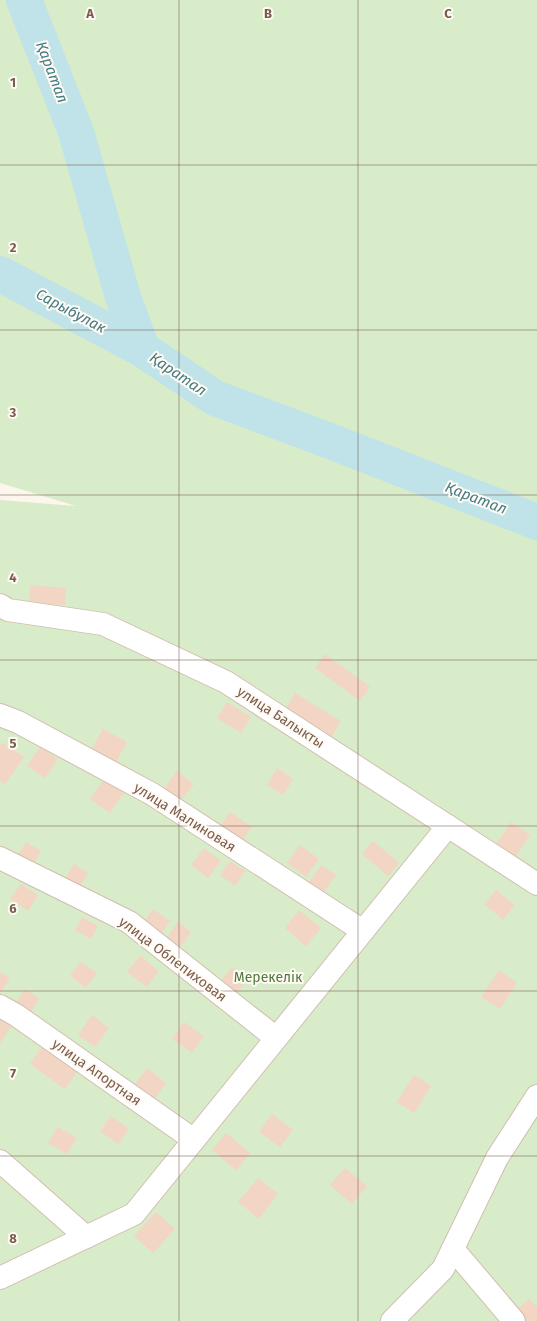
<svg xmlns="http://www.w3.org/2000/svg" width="537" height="1321" viewBox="0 0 537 1321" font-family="'Fira Sans',sans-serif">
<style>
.green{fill:#d8ecc9}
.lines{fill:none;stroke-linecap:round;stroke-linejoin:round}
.river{stroke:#bfe3e8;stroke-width:36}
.building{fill:#f3d5c3}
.minor-casing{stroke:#d1beb0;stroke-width:24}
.minor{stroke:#fff;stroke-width:22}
.grid{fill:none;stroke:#7a5c4d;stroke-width:1;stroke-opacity:0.55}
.labels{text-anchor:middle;stroke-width:4;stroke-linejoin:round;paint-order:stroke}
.street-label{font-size:14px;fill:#7a5c4d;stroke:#fffaf3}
.park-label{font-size:14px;fill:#537a41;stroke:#fffaf3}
.water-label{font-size:15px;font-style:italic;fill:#437c86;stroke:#fffaf3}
.grid-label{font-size:13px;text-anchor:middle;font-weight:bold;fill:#7a5c4d;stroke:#fffaf3;stroke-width:4;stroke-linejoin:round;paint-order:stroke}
</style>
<rect width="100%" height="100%" fill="#fdf6ec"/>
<!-- green -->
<path class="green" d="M0 0H537V1321H0V500L76 506 0 483Z"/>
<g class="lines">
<!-- river -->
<g class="river">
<path d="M24 0 76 132 123 297 142 349"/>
<path d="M0 274 142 349 215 398 330 441 537 522"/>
</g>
</g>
<!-- building -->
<g class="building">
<path d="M30 585 66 588 65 605 29 603Z"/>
<path d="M325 654 370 687 360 701 315 668Z"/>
<path d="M295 693 341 721 329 741 283 713Z"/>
<path d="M227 702 251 717 241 733 217 718Z"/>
<path d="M103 729 127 742 116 762 92 748Z"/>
<path d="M2 742 24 757 5 784 0 781V746Z"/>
<path d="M40 747 58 759 45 778 27 766Z"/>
<path d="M277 768 293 779 283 795 267 785Z"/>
<path d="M177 771 194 784 180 801 164 789Z"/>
<path d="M105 778 125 791 110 813 90 799Z"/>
<path d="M230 812 252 827 241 842 220 826Z"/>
<path d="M511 822 530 835 514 860 494 847Z"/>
<path d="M373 841 399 863 388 876 362 854Z"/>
<path d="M26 842 41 851 30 870 14 861Z"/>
<path d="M300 845 319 859 306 877 287 863Z"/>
<path d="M204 848 221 861 208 878 191 865Z"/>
<path d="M230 861 245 871 235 886 220 875Z"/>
<path d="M74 864 88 873 77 891 63 882Z"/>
<path d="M321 865 336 875 322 895 307 885Z"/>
<path d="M21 884 38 895 28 911 10 899Z"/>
<path d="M496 890 515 905 503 920 484 904Z"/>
<path d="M153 909 170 921 159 937 142 924Z"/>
<path d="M299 910 321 928 306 946 285 928Z"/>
<path d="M82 917 98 926 91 939 75 930Z"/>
<path d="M178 922 191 932 176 952 163 943Z"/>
<path d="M140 956 159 971 147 987 127 972Z"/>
<path d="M80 962 97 973 86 988 70 976Z"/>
<path d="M232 967 248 979 235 995 220 982Z"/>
<path d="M499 970 517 983 500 1009 481 997Z"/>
<path d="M0 972 10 978 0 993Z"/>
<path d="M25 989 39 998 30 1014 15 1005Z"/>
<path d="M92 1015 109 1028 95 1047 78 1035Z"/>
<path d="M1 1020 11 1027 0 1043V1021Z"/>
<path d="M184 1022 204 1036 192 1053 172 1039Z"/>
<path d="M44 1044 79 1069 65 1089 30 1064Z"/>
<path d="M147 1068 166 1083 155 1098 135 1084Z"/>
<path d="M414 1075 431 1086 414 1113 397 1102Z"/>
<path d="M272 1114 293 1130 280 1147 259 1132Z"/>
<path d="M111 1116 129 1129 118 1144 100 1131Z"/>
<path d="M58 1127 77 1138 67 1154 48 1143Z"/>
<path d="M226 1133 250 1153 236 1170 212 1150Z"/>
<path d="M345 1168 367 1186 352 1204 330 1185Z"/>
<path d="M258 1178 278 1194 259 1219 238 1202Z"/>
<path d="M156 1212 175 1229 153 1253 134 1236Z"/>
<path d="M529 1299 537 1307V1321H522L514 1312Z"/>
</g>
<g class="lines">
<defs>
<g id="minor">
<path d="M0 605 8 610 103 624 226 682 537 884"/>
<path d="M0 715 18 722 152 794 363 931"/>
<path d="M0 858 129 922 276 1038"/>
<path d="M0 1006 16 1015 194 1140"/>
<path d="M0 1161 86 1237"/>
<path d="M453 1249 514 1321"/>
<path d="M0 1278 134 1214 448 826"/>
<path d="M392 1321 443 1269 497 1158 537 1096"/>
</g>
</defs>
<!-- minor casing -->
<use href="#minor" class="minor-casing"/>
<!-- minor -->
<use href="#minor" class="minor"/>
</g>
<!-- grid -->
<path class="grid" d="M179 0V1321M358 0V1321M0 165H537M0 330H537M0 495H537M0 660H537M0 826H537M0 991H537M0 1156H537"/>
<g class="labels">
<!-- street labels -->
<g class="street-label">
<text transform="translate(281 717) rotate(33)" y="5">улица Балыкты</text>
<text transform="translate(185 817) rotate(32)" y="5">улица Малиновая</text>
<text transform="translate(173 959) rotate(37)" y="5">улица Облепиховая</text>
<text transform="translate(97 1072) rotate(35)" y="5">улица Апортная</text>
</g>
<!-- park labels -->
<g class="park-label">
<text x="268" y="982">Мерекелік</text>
</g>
<!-- water labels -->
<g class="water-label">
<text transform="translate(52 72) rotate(69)" y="5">Қаратал</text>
<text transform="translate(71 311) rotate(28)" y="5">Сарыбулак</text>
<text transform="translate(178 374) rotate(34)" y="5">Қаратал</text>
<text transform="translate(476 498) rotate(21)" y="5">Қаратал</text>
</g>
</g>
<g class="grid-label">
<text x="90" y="18">A</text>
<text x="268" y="18">B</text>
<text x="448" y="18">C</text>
<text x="13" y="87">1</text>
<text x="13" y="252">2</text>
<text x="13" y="417">3</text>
<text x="13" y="582">4</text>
<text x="13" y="748">5</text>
<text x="13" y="913">6</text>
<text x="13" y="1078">7</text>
<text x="13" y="1243">8</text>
</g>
</svg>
